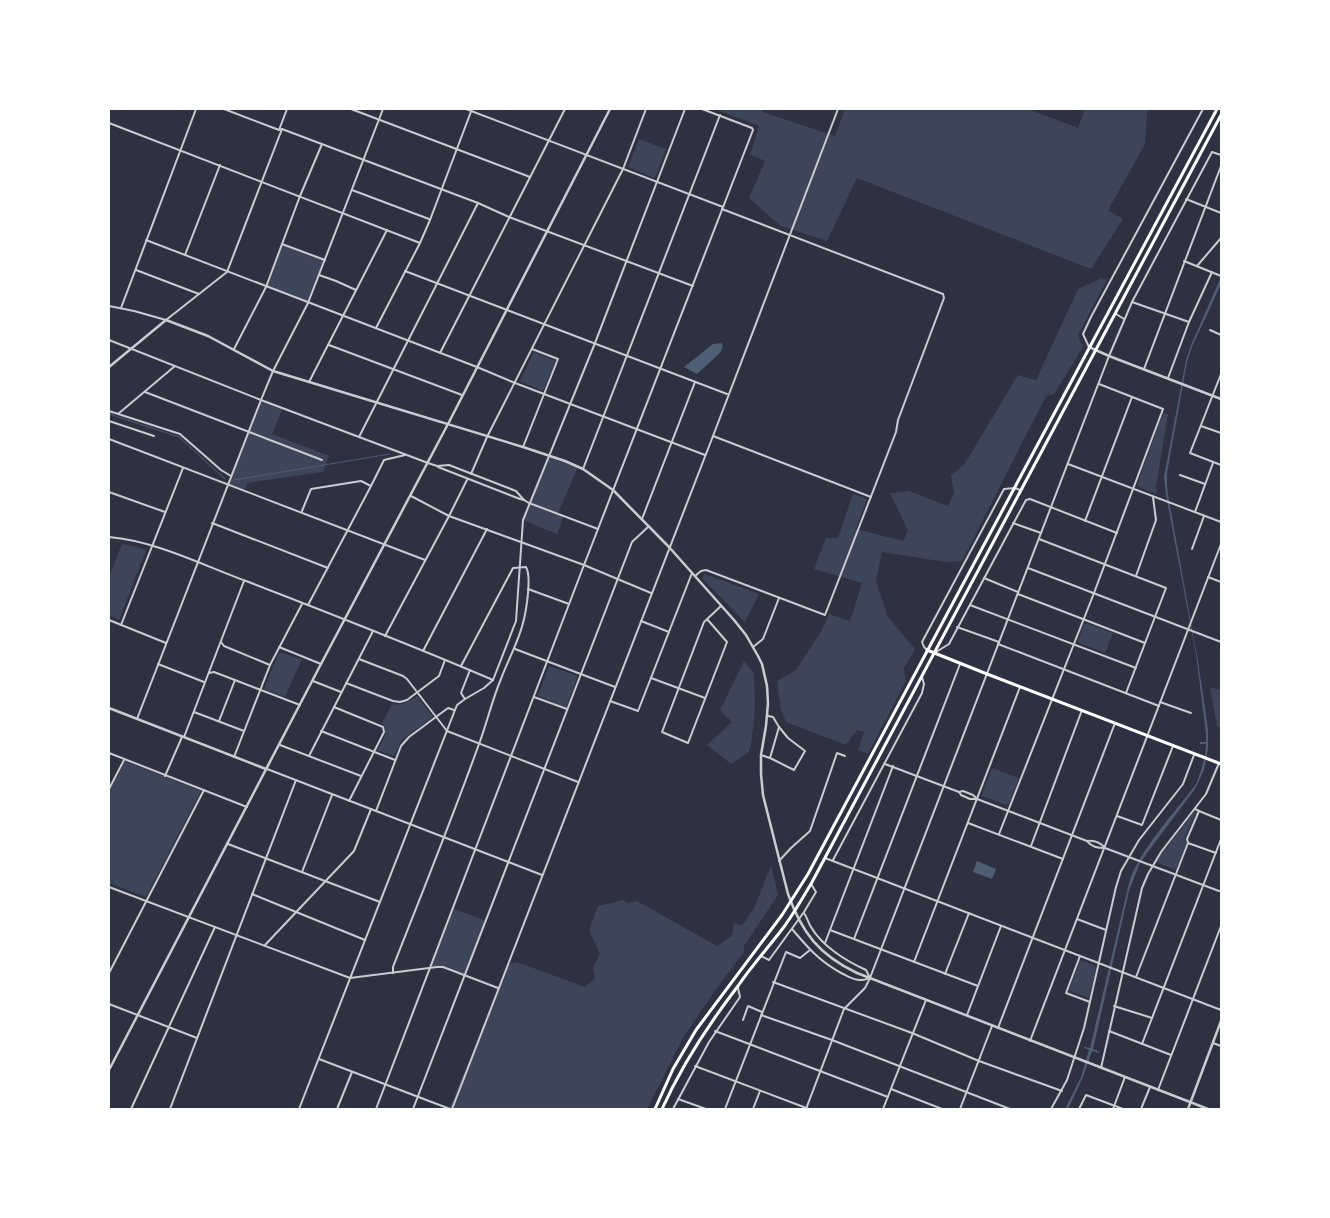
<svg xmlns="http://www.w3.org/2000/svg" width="1330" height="1218" viewBox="0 0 1330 1218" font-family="'Public Sans',sans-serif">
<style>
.green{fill:#3c4559}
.water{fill:#4f5d75}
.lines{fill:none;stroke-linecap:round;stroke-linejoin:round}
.stream{stroke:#4f5d75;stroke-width:1}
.minor{stroke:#caccd0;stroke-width:2}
.tertiary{stroke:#caccd0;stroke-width:2.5}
.primary{stroke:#fff;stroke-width:3}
.trunk{stroke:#fff;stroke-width:3}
</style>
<rect width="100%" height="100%" fill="#2d3142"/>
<!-- green -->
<g class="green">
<path d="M715 109H764L763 112 835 136 845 109H1028L1078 128 1085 109H1149L1147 114 1145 144 1108 210 1123 219 1091 269 857 178 827 241 781 226 749 198 765 161 750 155 759 126Z"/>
<path d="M639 139 666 149 655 178 628 167Z"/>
<path d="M282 244 325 260 308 303 266 287Z"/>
<path d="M1101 278 1107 280 1078 335 1083 347 1054 394 1046 396 962 561 945 562 882 552 876 581 888 617 915 649 904 668 906 681 868 754 858 750 864 732 857 730 846 745 786 722 781 710 777 681 796 670 822 630 829 614 850 621 862 583 814 569 826 538H838L853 494 867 499 856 529 903 541 908 531 890 493 909 491 948 506 954 493 951 475 964 465 1018 375 1036 380 1078 289Z"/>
<path d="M534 352 556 361 543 391 520 381Z"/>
<path d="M261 400 283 408 272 434 329 456 323 472 248 483 244 490 228 485Z"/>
<path d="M1163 413 1168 414 1156 487V494L1139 487 1137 484Z"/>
<path d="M549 456 578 467 558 513 564 515 557 534 523 520Z"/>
<path d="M122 544 134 546 146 550 119 620 109 615V577Z"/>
<path d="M705 574 759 594 745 622 702 578Z"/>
<path d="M1087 623 1113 633 1105 653 1079 643 1078 641 1084 624Z"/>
<path d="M279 652 302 659 285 697 264 689Z"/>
<path d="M744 661 754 673 755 711 751 745 748 753 731 764 707 745 732 722 720 710Z"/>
<path d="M549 666 578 676 566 707 538 696Z"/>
<path d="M1210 687 1221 690V727H1217Z"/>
<path d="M417 696 433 717 412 732 401 741 394 756 377 750C382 741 390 732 382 723L392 704C402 706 408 702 417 696Z"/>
<path d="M125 761 201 791 146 897 109 883V792Z"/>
<path d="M992 768 1019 778 1009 804 1006 805 982 796V794Z"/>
<path d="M1194 812 1196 813 1185 837 1186 845 1176 870 1156 862 1163 852Z"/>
<path d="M771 865 778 895 744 946V952L714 992 683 1038 647 1109H449L509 964 517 962 585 987 595 978 593 967 600 954 589 930 598 906 624 900 627 903 637 901 717 946 732 936 734 923 742 926 755 906Z"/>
<path d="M452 908 486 921 465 975 443 967 430 968Z"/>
<path d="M1080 960 1094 965 1096 968 1089 998 1070 991 1069 990Z"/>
</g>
<!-- water -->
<g class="water">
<path d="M1221 277V284L1192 347 1187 362 1167 473V485L1168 495 1199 667V669L1202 687 1208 729V749L1204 770 1195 789 1147 853 1139 865 1129 891 1093 1049 1100 1052 1099 1053 1092 1051 1083 1077 1069 1107 1068 1109H1065L1081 1077 1089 1050 1084 1048 1085 1047 1090 1048 1130 879C1145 843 1173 815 1196 784 1201 771 1206 757 1206 744H1200V742H1206V734L1196 654 1166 495 1164 477 1186 360 1191 345Z"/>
<path d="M721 343 723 346 720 353 697 374 684 367 713 344Z"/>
<path d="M977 861 996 869 992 879 973 872Z"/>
</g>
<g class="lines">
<!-- stream -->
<g class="stream">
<path d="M109 414 179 437 225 479"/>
<path d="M234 480 390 454"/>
</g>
<!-- minor -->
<g class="minor">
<path d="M224 109 279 130 282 129 478 203 509 217 693 286"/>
<path d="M351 109 530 177"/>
<path d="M466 109 723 207"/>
<path d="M109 123 420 243"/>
<path d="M279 130 287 109"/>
<path d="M352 190 429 219"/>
<path d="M1186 199 1221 213"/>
<path d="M146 240 477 367 515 383 705 455"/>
<path d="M282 244 325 260"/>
<path d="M185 255 220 165"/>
<path d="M1184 261 1221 276"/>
<path d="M1197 266 1221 238"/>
<path d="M136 270 199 294"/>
<path d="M405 271 727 394"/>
<path d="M319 275 336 281 356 290"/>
<path d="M1132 302 1189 322"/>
<path d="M109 306 134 311 166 320 227 272 282 129"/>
<path d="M121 308 196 109"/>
<path d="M1116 314 1124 319"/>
<path d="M376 328 420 243 430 220 472 109"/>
<path d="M1210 330 1221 335"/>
<path d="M109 340 261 400 428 463 437 466 449 465 516 491 524 500 529 503 598 529"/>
<path d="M329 345 462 395"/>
<path d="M1089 347 1083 334 1091 317 1203 109"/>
<path d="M234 349 266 287 300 196 322 144"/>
<path d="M440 353 565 109"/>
<path d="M1144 369 1221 166"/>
<path d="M1221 374 1190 453 1221 465"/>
<path d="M1168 378 1189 322 1212 272"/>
<path d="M309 382 387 230"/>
<path d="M145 392 322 460"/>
<path d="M109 411 180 434 221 470 231 476"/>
<path d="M118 414 175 366"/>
<path d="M109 421 154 436"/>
<path d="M1201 426 1221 433"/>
<path d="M713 436 871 497"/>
<path d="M359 437 478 203"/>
<path d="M109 439 425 560"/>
<path d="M523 447 558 359 532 349"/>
<path d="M1068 464 1221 522"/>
<path d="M438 467 520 499 524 500"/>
<path d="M583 469 720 115"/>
<path d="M471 474 487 437 623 169 646 109"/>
<path d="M1180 475 1205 484"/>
<path d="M371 486 384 460 405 455"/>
<path d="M109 492 165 512"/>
<path d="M411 496 449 516 584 565 651 593"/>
<path d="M302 511 311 489 361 481 371 486 308 605"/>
<path d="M1195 512 1213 463"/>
<path d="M642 519 695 382"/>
<path d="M1085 521 1132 397"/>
<path d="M212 523 328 568"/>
<path d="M1013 523 1041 533"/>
<path d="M109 537C156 541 202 565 246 581 329 613 412 645 493 680"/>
<path d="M1039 539 1166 588 1126 693"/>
<path d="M1192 549 1204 516"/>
<path d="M1028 568 1221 642"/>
<path d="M695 576 701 571 706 570 825 615 896 432 898 420 944 298 943 294 722 209"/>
<path d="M1136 576 1156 520 1153 497"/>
<path d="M1208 577 1221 582"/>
<path d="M984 578 1018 592"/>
<path d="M528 589 569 604"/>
<path d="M1018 594 1145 643"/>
<path d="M970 605 1136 668"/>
<path d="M707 619 727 642 688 743 662 732 704 622 721 606"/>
<path d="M109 620 166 643"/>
<path d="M641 621 669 632"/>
<path d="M121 625 183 468"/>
<path d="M957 627 999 642"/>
<path d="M385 636 449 516 467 480"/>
<path d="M221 642 224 646 270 665"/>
<path d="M998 644 1159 706"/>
<path d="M279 647 321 664"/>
<path d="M753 647 763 639 779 598"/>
<path d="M515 649 615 687"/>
<path d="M927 650 924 647 922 642 1004 489 1015 488 1020 490"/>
<path d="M423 651 487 529"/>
<path d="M936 652 949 644 1026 500 1030 499 1117 533"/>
<path d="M359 659 403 676 407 679 447 731 578 782"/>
<path d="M158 664 204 682"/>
<path d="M209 673 214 672 300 705"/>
<path d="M651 678 705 698"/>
<path d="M313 681 341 692"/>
<path d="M346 683 393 701 400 702 407 700 439 676 445 660"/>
<path d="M534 697 567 709"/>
<path d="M465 699 484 688 493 680 516 621 523 520 595 343 685 109"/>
<path d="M610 701 638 711 692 573"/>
<path d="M1160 702 1191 713"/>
<path d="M334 707 383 727 384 732 349 801"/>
<path d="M194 712 244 731"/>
<path d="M137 719 261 400 273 371 308 303 383 109"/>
<path d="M219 721 235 680"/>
<path d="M321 731 395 760"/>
<path d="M184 737 244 581"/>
<path d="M280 745 361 776"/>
<path d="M109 753 247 807"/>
<path d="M761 755 770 758 794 770 805 751 788 738 779 727 773 717 768 716"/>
<path d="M309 756 373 631"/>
<path d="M234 757 270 665 302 604"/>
<path d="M770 758 779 727"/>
<path d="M885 764 959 792 961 795 970 799H977"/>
<path d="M267 769 542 875"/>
<path d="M165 776 182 737"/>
<path d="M109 789 124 760"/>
<path d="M959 792 963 791 973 795 977 799 1087 841C1094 840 1100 842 1105 848 1097 848 1092 847 1087 841"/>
<path d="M1195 809 1199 811 1187 839 1188 843 1216 853"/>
<path d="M376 811 401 746 409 737 448 708 454 710"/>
<path d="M1199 811 1221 820"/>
<path d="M1117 816 1142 825 1173 746"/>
<path d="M968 823 1063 859"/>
<path d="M999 834 1094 593 1163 409 1099 384"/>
<path d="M228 844 380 902"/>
<path d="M1031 846 1082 710"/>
<path d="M1105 848 1203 885 1219 891H1221"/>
<path d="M825 858 1221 1010"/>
<path d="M833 860 922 693 924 684 922 677"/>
<path d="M779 861 791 848 810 831 837 753 845 756"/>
<path d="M302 872 332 795"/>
<path d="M109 887 350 978 437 967H443L498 988"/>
<path d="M252 894 365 940"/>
<path d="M804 913C807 917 808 922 811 927 822 946 846 961 866 970L870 978"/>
<path d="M1077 919 1106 930"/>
<path d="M792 929C809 949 820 962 843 974 849 977 855 981 862 980 865 980 867 979 870 978"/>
<path d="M830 930 978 986"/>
<path d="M854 939 960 664"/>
<path d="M825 943 893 766"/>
<path d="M265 945 354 851 371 809"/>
<path d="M761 956 769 960 804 912 816 892 811 884"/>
<path d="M1080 956 1066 993 1090 1002"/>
<path d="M914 962 1020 687"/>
<path d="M109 973 204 790"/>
<path d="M393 973V967C422 893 452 819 479 744 487 723 492 700 501 679 508 660 518 643 523 623 526 612 532 577 526 567L513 568 461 666"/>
<path d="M945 974 969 913"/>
<path d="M1136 977 1188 843"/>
<path d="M773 982 912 1033 979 1061 1062 1091"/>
<path d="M109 1004 197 1038"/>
<path d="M1114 1006 1152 1018"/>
<path d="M761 1015 832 1040 1010 1109"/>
<path d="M967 1015 1001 926"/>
<path d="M743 1020 748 1006 762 1012"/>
<path d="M998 1028 1115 723"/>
<path d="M715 1031 888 1097"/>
<path d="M1109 1031 1171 1055"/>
<path d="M1030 1041 1221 544"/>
<path d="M1213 1043 1221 1046"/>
<path d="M1142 1044 1221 839"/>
<path d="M319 1059 450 1109"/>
<path d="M695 1066 809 1109"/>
<path d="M1101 1068 1142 888 1148 874 1161 852 1206 794 1219 763"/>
<path d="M891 1089 942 1109"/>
<path d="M1158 1090 1221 926"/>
<path d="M678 1099 706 1109"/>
<path d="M131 1109 215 927"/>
<path d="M170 1109 296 780"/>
<path d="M299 1109 455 710 457 705 465 699 461 693 470 670"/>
<path d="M337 1109 352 1072"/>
<path d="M376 1109 584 565 753 130 752 128 702 109"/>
<path d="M413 1109 632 542 648 527"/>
<path d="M452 1109 713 436 838 109"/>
<path d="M673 1109 709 1042 740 997 738 988"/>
<path d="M725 1109 786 952 800 958 810 950"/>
<path d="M753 1109 760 1091"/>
<path d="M806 1109 844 1009 865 988 870 978 1109 356 1132 302 1212 152 1221 155"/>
<path d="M883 1109 926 1000"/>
<path d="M960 1109 992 1026"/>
<path d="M1051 1109 1067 1080 1084 1028 1116 887 1121 871 1139 840 1183 784 1194 755"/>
<path d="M1079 1109 1086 1095 1123 1109"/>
<path d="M1113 1109 1125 1077"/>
<path d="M1141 1109 1150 1087"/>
</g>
<!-- tertiary -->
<g class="tertiary">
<path d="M1089 347 1109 356 1221 399"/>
<path d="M109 367 166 320 208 336 273 371 523 447 565 461 583 469 613 490 669 547 734 620 746 635 758 656 762 664 767 686 768 703 766 726 761 755V774L763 795 788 894C802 933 819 955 857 973L1208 1109"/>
<path d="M109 708 266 769"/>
<path d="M109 1070 321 664 448 424 610 109"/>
<path d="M1188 1109 1221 1021"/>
</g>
<!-- primary -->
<path class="primary" d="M927 650 987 674 1221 764"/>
<!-- trunk -->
<g class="trunk">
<path d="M655 1109 673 1069 696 1030 782 915 808 874 1217 109"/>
<path d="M662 1109C682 1065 708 1025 738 986 751 967 766 950 780 932 792 917 801 900 811 884L1221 115"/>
</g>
</g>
<!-- border -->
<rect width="1330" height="1218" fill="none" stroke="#ffffff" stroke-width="220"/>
</svg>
